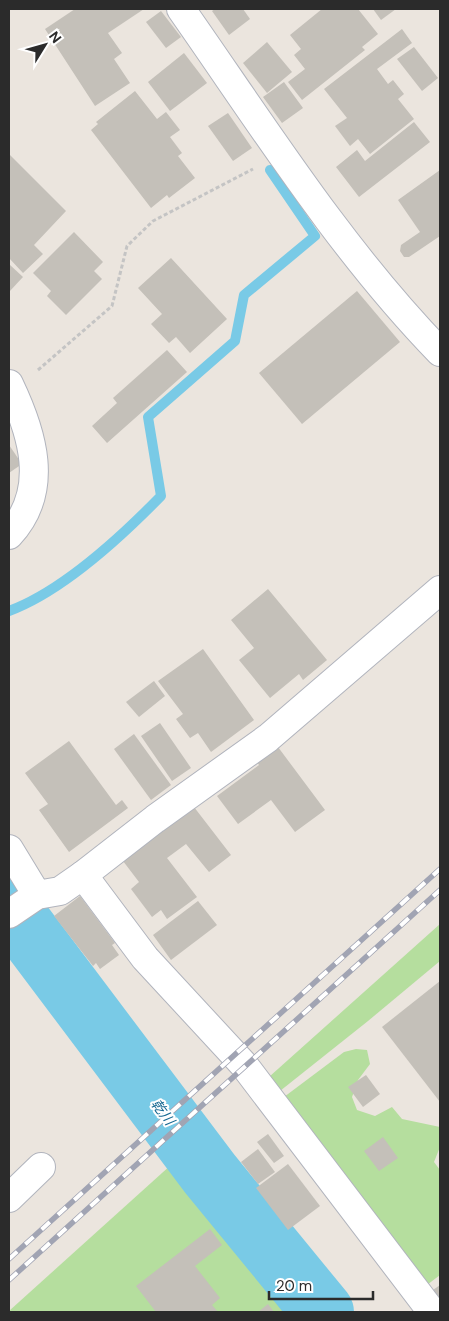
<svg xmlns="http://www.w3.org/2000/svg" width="449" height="1321" viewBox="0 0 449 1321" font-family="'DM Sans','Noto Sans JP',sans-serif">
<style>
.green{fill:#b5de9e}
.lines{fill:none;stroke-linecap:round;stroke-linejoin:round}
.stream{stroke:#79cae6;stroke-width:10}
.river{stroke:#79cae6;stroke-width:62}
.building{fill:#c4c0b9}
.minor-casing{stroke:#b1b4bd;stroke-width:30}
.path{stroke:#c4c4c4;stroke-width:3;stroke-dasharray:4 2.5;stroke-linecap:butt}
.minor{stroke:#fff;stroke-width:28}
.rail-casing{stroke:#a1a4b3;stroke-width:5.5}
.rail{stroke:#fff;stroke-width:4;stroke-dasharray:11;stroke-linecap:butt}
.labels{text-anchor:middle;stroke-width:4;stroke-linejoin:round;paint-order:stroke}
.water-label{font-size:14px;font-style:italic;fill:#176992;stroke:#fff}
</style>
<rect width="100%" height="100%" fill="#ebe5de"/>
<!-- green -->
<g class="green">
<path d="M440 924V961L368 1021 280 1091 269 1077Z"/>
<path d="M356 1049 367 1050 370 1064 358 1080 352 1097 357 1110 375 1116 392 1107 402 1119 440 1127V1147L434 1162 440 1170V1275L423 1288 284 1097 344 1052Z"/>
<path d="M172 1164 291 1312H9V1311Z"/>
</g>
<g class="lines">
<!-- stream -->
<path class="stream" d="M9 611C63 591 121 537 161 496L148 417 235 341 244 295 315 236 270 170"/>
<!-- river -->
<path class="river" d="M9 907 210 1174 323 1312"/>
</g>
<!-- building -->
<g class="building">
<path d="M75 9H144L108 33 122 53 114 59 130 83 95 106 45 29Z"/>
<path d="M215 9H243L250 19 229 35 212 11Z"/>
<path d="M322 9H358L378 34 362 47 365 50 302 100 288 82 305 69 294 55 301 49 290 35Z"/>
<path d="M373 9H396L381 20Z"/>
<path d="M161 11 181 37 166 48 146 22Z"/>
<path d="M402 29 412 43 377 69 388 84 393 80 404 94 398 99 414 119 370 154 358 139 350 146 335 126 347 118 324 89Z"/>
<path d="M267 42 292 72 267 93 243 63Z"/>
<path d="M414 47 438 78 422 91 397 59Z"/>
<path d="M184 53 207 83 170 111 148 82Z"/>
<path d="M284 82 303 108 282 123 263 97Z"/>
<path d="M135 91 157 119 166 112 180 130 170 137 182 153 178 156 195 178 169 198 167 195 151 208 91 130 98 124 96 122Z"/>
<path d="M228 113 252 148 233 161 208 126Z"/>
<path d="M414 122 430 142 359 197 336 167 357 150 365 161Z"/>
<path d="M10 155 66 211 34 245 43 254 23 273 9 258Z"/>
<path d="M440 170V236L409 257H404L400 251 401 245 420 232 398 200Z"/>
<path d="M74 232 103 262 94 271 102 279 66 315 47 296 51 291 33 273Z"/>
<path d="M171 258 227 319 190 353 176 337 169 343 151 324 162 314 138 288Z"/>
<path d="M9 264 23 277 9 292Z"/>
<path d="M357 291 400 342 302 424 259 373Z"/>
<path d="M167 350 187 372 107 443 92 426 117 403 113 398Z"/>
<path d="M9 445 22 464 9 473Z"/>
<path d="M268 589 327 660 303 680 299 674 270 698 239 660 254 648 231 620Z"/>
<path d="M203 649 254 720 211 752 198 733 190 738 176 719 183 714 158 681Z"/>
<path d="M154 681 165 696 139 717 126 702Z"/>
<path d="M160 723 191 768 172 781 141 736Z"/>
<path d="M134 734 171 785 151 800 114 749Z"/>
<path d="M69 741 116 805 122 800 128 808 69 852 39 810 48 804 25 773Z"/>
<path d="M278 747 325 810 295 832 271 800 238 824 217 796 259 765 257 762Z"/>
<path d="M194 807 231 855 209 872 186 844 167 858 197 897 167 919 161 910 152 917 131 889 139 882 123 861Z"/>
<path d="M80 896 115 943 112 945 119 955 100 969 96 963 93 966 54 916Z"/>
<path d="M198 901 217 925 171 960 153 935Z"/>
<path d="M440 981V1102L382 1027Z"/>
<path d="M366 1075 380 1094 363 1107 348 1087Z"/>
<path d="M268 1134 284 1156 274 1163 257 1142Z"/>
<path d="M383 1137 398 1158 379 1171 364 1151Z"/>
<path d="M258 1149 275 1172 258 1184 241 1162Z"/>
<path d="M288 1164 320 1206 288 1230 256 1188Z"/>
<path d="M210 1229 222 1245 195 1266 220 1298 212 1305 218 1312H156L136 1286Z"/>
<path d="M440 1285V1299L433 1290Z"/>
<path d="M268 1304 274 1312H258Z"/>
</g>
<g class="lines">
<defs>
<g id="minor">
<path d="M181 9C263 126 340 249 440 352"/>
<path d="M9 384C32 432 51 490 9 535"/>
<path d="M9 849 37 895"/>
<path d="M83 875 145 958 244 1065 432 1312"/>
<path d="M9 914 37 895 60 891 83 875 155 819 268 738 440 590"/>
<path d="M9 1198 41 1167"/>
</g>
</defs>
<!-- minor casing -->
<use href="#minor" class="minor-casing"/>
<!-- path -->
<path class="path" d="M38 370 112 306 127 246 153 221 253 169"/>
<!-- minor -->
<use href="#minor" class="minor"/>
<defs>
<g id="rail">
<path d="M9 1259 440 869"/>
<path d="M9 1280 440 890"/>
</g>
</defs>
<!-- rail casing -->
<use href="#rail" class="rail-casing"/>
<!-- rail -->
<use href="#rail" class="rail"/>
</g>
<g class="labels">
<!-- water labels -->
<g class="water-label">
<text transform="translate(163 1112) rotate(53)" y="5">乾川</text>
</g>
</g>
<!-- border -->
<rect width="449" height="1321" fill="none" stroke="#2b2b2b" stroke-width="20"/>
<!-- north arrow -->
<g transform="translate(45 45) rotate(53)" stroke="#ffffff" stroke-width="4" paint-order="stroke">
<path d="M0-4L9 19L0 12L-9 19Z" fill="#2b2b2b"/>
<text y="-8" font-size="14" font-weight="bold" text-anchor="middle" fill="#2b2b2b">N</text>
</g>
<!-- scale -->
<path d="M269 1291v8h104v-8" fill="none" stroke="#2b2b2b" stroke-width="2.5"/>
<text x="276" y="1291" font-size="15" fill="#2b2b2b" stroke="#ffffff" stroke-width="4" paint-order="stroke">20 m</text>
</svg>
